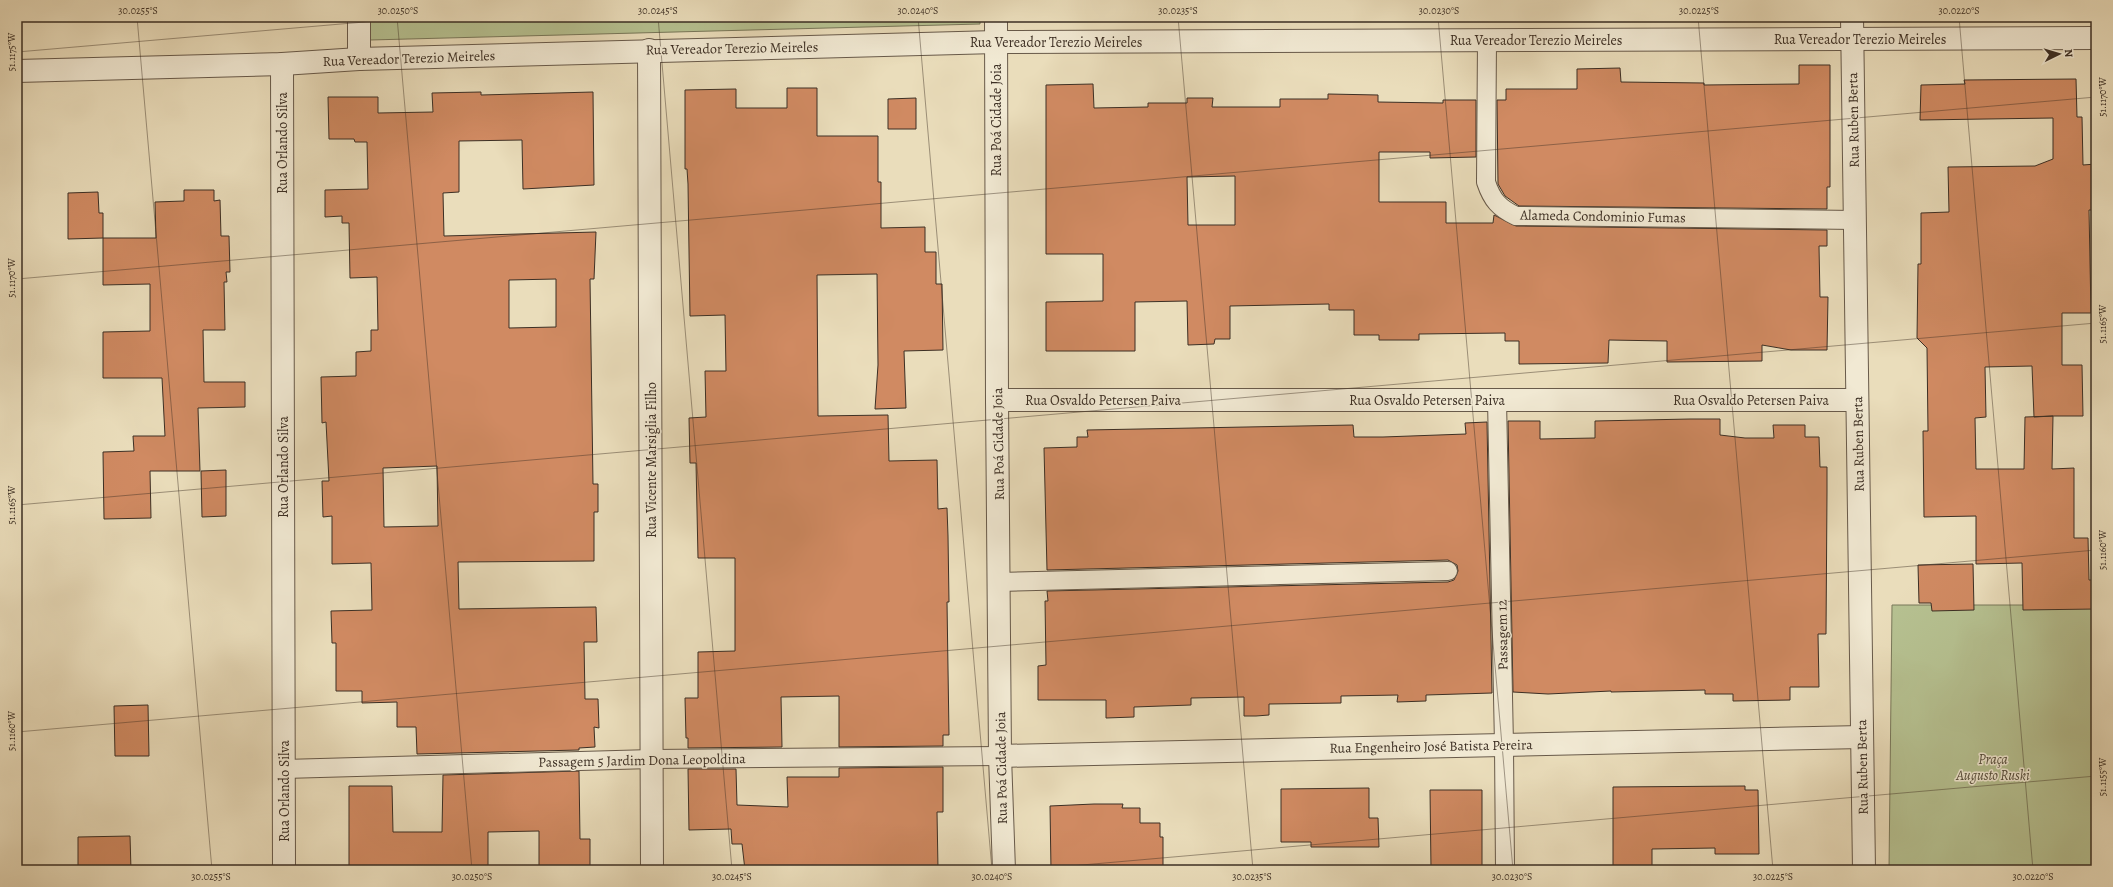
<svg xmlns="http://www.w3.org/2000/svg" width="2113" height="887" viewBox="0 0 2113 887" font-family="Alegreya,serif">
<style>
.green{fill:#b6c191;stroke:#79785a}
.building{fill:#d08a62;stroke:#3c2f24;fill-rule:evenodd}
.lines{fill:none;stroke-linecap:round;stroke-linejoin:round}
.service-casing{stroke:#685a4a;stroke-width:20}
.minor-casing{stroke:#685a4a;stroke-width:24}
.service{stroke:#f1e9d3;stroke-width:18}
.minor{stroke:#f1e9d3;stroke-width:22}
.ticks{fill:none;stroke:#3c2f24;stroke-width:1;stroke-opacity:0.45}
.labels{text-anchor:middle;stroke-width:3;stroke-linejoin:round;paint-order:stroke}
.street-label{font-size:14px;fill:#3c2f24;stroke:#f1e9d3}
.park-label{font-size:14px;font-style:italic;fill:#544c3a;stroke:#f1e9d3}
.neatline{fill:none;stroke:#3c2f24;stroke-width:1.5}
.ticks-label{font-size:10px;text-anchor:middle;fill:#3c2f24}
</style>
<rect width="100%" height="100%" fill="#eaddbb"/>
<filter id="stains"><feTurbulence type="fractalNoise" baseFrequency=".005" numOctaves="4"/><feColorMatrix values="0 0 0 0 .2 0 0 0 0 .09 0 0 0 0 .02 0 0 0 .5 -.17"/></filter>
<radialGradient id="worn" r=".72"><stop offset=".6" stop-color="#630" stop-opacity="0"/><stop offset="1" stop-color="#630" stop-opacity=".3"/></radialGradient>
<!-- green -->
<g class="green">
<path d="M370 17H980V24L370 40Z"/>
<path d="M1892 605H2096V870H1889Z"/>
</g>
<!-- building -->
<g class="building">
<path d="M1799 65H1830V187H1827V209L1519 206 1505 196 1498 184 1497 100H1506V89H1577V69L1620 68 1621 82 1704 83V85L1799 84Z"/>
<path d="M2076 79 2077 117H2082L2083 165 2096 164V210H2089L2091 313H2062V365H2082L2083 416H2053L2052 469 2074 468V538H2088L2089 580H2096V609L2023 610 2022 563 1976 564V516L1924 517 1923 431H1928L1927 348 1917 338 1918 264H1921V213L1949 212 1948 167 2035 166 2053 159V118L1920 120 1921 85 1965 84 1964 80ZM2032 366 2034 417 2053 416 2025 417 2024 469H1976L1975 418 1986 417 1985 367Z"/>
<path d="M1093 84 1094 108 1148 107V103H1187V98H1213L1212 107H1280V99H1328V94L1378 95V102L1443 103V100H1476V157L1430 158V152H1379V202H1446V223H1493L1494 215 1516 226 1827 230V246H1819L1820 297H1828L1827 350H1791L1762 345V361L1667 362V341L1609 340 1608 363 1519 364V341H1505V333L1419 334V340H1379V335H1354V310H1329V304L1230 306V339H1215L1214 344 1188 345 1187 301 1135 302V351H1046V302L1103 301V254H1046V85ZM1235 176V225H1188L1187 177Z"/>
<path d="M787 88H817V136H878V182H881V228L925 227V252H936V284H942L943 350 904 351 906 408 875 409 878 365 877 274 817 275 818 416 888 415 889 461 937 460 938 509 947 508 948 536 949 602H947L949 735H943V746L839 747V696L781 697 782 747 688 748V738H686L685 698H698V652L735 651V558H698L696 463H690L689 418 706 417 705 371H726L725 315 690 316 688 184 687 169H685V90L736 89V108H787Z"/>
<path d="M481 92V95L593 92 594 185 523 189 522 140 459 141V192L443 193 444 236 596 232 594 279H590L593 484H598V512H594V561L458 562 459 609 596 607 597 642H584L585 699H598L599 728 594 727 595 747 579 748V750L417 754 416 727H397V702L362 703V691H336V643H332L331 611 372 610 371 563 332 564V516L323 517 322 481H329L326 422 322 423 321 377 356 376V352L371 351V330H378L377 277 350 278 349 223H342V216L325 217V190L368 189 367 142H355L354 139H329L328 97H378V113L433 112 432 93ZM556 279V327L509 328V280ZM437 466 438 526 384 527 383 468Z"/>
<path d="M916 98V129H888V99Z"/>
<path d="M184 190H214V201L220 200 221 236H229L230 272H226L227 282H224L225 330H203L204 382H245V407L198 408 200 471H150L151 518 104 519 103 452 134 451 133 436H165L162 378H103V332L150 331V284L103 285V238H156L155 202 184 201Z"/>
<path d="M98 192 99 213H103V238L68 239V193Z"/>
<path d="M1690 419H1720V435L1745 438H1774L1773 425H1805V437H1819L1820 467H1827V492L1826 634H1818L1819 687H1790V700L1733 701V694H1705V690L1611 692V691L1548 694 1513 692 1508 421H1540V439L1595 438V421Z"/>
<path d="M1487 422 1492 693 1426 695V701L1397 702 1398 695 1341 696V703L1269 704V715L1256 716H1244V697L1191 698V705L1134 707V717L1106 718V700H1038V666L1046 665 1045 601H1048L1047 591 1448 582 1454 580 1458 571 1457 565 1448 560 1047 570 1044 448 1077 447V437H1088L1087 430 1353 425 1354 437H1383L1466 434 1465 423Z"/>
<path d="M226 470V516L202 517 201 471Z"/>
<path d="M1973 564 1974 610 1932 611 1931 603H1919L1918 565Z"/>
<path d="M148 705 149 756H115L114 706Z"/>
<path d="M943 767V812H937L938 869 745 870 742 844H732L731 829 689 830 688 769H736L737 805 788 807 787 777H839V768Z"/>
<path d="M579 771 580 839H590V870H539V831L488 832V870H349V786H392L393 832H442L443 775Z"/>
<path d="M1745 786V790H1758L1759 854H1715V848L1652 849V870H1613V787Z"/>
<path d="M1369 788V818H1378L1379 847H1311V842H1281V789Z"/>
<path d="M1430 790H1482V868L1431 869Z"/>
<path d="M1094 804H1123L1122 808H1140V823H1160V837H1163V870H1051L1050 806Z"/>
<path d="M130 836 131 870H78V837Z"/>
</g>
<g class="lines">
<defs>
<g id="service">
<path d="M1487 40 1486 182C1492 200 1499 208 1516 216L1855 220"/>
<path d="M1497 400 1504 745 1505 870"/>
<path d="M999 582 1448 571"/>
<path d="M284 769 652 759 1000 756"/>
</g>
<g id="minor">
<path d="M996 17 997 400 1000 756 1004 870"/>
<path d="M1852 17 1864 870"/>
<path d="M649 50 652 870"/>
<path d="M359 59V17"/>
<path d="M282 64 284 870"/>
<path d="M17 71 282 64 359 59 996 42 2096 38"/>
<path d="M997 400H1857"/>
<path d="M1000 756 1862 737"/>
</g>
</defs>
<!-- service casing -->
<use href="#service" class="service-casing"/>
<!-- minor casing -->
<use href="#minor" class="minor-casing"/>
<!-- service -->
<use href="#service" class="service"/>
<!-- minor -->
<use href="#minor" class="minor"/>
</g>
<!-- ticks -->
<path class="ticks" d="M137 17 212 870M397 17 472 870M658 17 732 870M918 17 992 870M1178 17 1253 870M1438 17 1513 870M1698 17 1773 870M1959 17 2033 870M17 52 422 17M17 279 2096 97M17 505 2096 323M17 732 2096 550M1025 870 2096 776"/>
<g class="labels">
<!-- street labels -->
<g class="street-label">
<text x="1860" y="44">Rua Vereador Terezio Meireles</text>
<text x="1536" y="45">Rua Vereador Terezio Meireles</text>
<text x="1056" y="47">Rua Vereador Terezio Meireles</text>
<text transform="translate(732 48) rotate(-1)" y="5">Rua Vereador Terezio Meireles</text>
<text transform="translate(409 58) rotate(-2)" y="5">Rua Vereador Terezio Meireles</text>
<text transform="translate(996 120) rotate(-90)" y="5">Rua Poá Cidade Joia</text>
<text transform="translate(1853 120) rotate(-91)" y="5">Rua Ruben Berta</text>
<text transform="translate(282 143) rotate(-90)" y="5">Rua Orlando Silva</text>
<text transform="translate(1603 216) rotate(1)" y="5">Alameda Condominio Fumas</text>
<text x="1103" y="405">Rua Osvaldo Petersen Paiva</text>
<text x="1427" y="405">Rua Osvaldo Petersen Paiva</text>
<text x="1751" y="405">Rua Osvaldo Petersen Paiva</text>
<text transform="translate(998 444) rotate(-91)" y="5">Rua Poá Cidade Joia</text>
<text transform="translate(1858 444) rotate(-91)" y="5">Rua Ruben Berta</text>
<text transform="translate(651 460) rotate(-90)" y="5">Rua Vicente Marsiglia Filho</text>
<text transform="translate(283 467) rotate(-90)" y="5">Rua Orlando Silva</text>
<text transform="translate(1502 635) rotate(-91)" y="5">Passagem 12</text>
<text transform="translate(1431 746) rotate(-1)" y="5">Rua Engenheiro José Batista Pereira</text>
<text transform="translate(642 760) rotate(-1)" y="5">Passagem 5 Jardim Dona Leopoldina</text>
<text transform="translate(1862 767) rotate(-91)" y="5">Rua Ruben Berta</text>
<text transform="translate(1001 768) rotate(-91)" y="5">Rua Poá Cidade Joia</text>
<text transform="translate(284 791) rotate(-90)" y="5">Rua Orlando Silva</text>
</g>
<!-- park labels -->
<g class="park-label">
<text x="1993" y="764">Praça<tspan x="1993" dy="16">Augusto Ruski</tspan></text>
</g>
</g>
<!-- margin -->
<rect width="2113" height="887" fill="none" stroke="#eaddbb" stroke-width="44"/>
<!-- north arrow -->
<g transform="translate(2059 54) rotate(85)" stroke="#f1e9d3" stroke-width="3" paint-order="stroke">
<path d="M0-3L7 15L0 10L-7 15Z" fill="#3c2f24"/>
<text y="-6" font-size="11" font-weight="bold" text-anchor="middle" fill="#3c2f24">N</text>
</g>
<rect x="22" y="22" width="2069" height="843" class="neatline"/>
<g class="ticks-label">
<text x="138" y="14">30.0255°S</text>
<text x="398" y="14">30.0250°S</text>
<text x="658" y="14">30.0245°S</text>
<text x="918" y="14">30.0240°S</text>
<text x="1178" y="14">30.0235°S</text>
<text x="1439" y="14">30.0230°S</text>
<text x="1699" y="14">30.0225°S</text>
<text x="1959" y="14">30.0220°S</text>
<text transform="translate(11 52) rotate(-90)" y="4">51.1175°W</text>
<text transform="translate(2102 97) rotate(-90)" y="4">51.1170°W</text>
<text transform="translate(11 278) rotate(-90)" y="4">51.1170°W</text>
<text transform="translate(2102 324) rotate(-90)" y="4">51.1165°W</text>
<text transform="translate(11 505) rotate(-90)" y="4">51.1165°W</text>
<text transform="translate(2102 550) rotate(-90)" y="4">51.1160°W</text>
<text transform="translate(11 731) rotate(-90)" y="4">51.1160°W</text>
<text transform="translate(2102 777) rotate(-90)" y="4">51.1155°W</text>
<text x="211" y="880">30.0255°S</text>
<text x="472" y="880">30.0250°S</text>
<text x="732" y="880">30.0245°S</text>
<text x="992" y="880">30.0240°S</text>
<text x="1252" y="880">30.0235°S</text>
<text x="1512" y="880">30.0230°S</text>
<text x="1773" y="880">30.0225°S</text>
<text x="2033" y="880">30.0220°S</text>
</g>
<rect width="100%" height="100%" filter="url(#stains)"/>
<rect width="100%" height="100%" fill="url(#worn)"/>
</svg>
